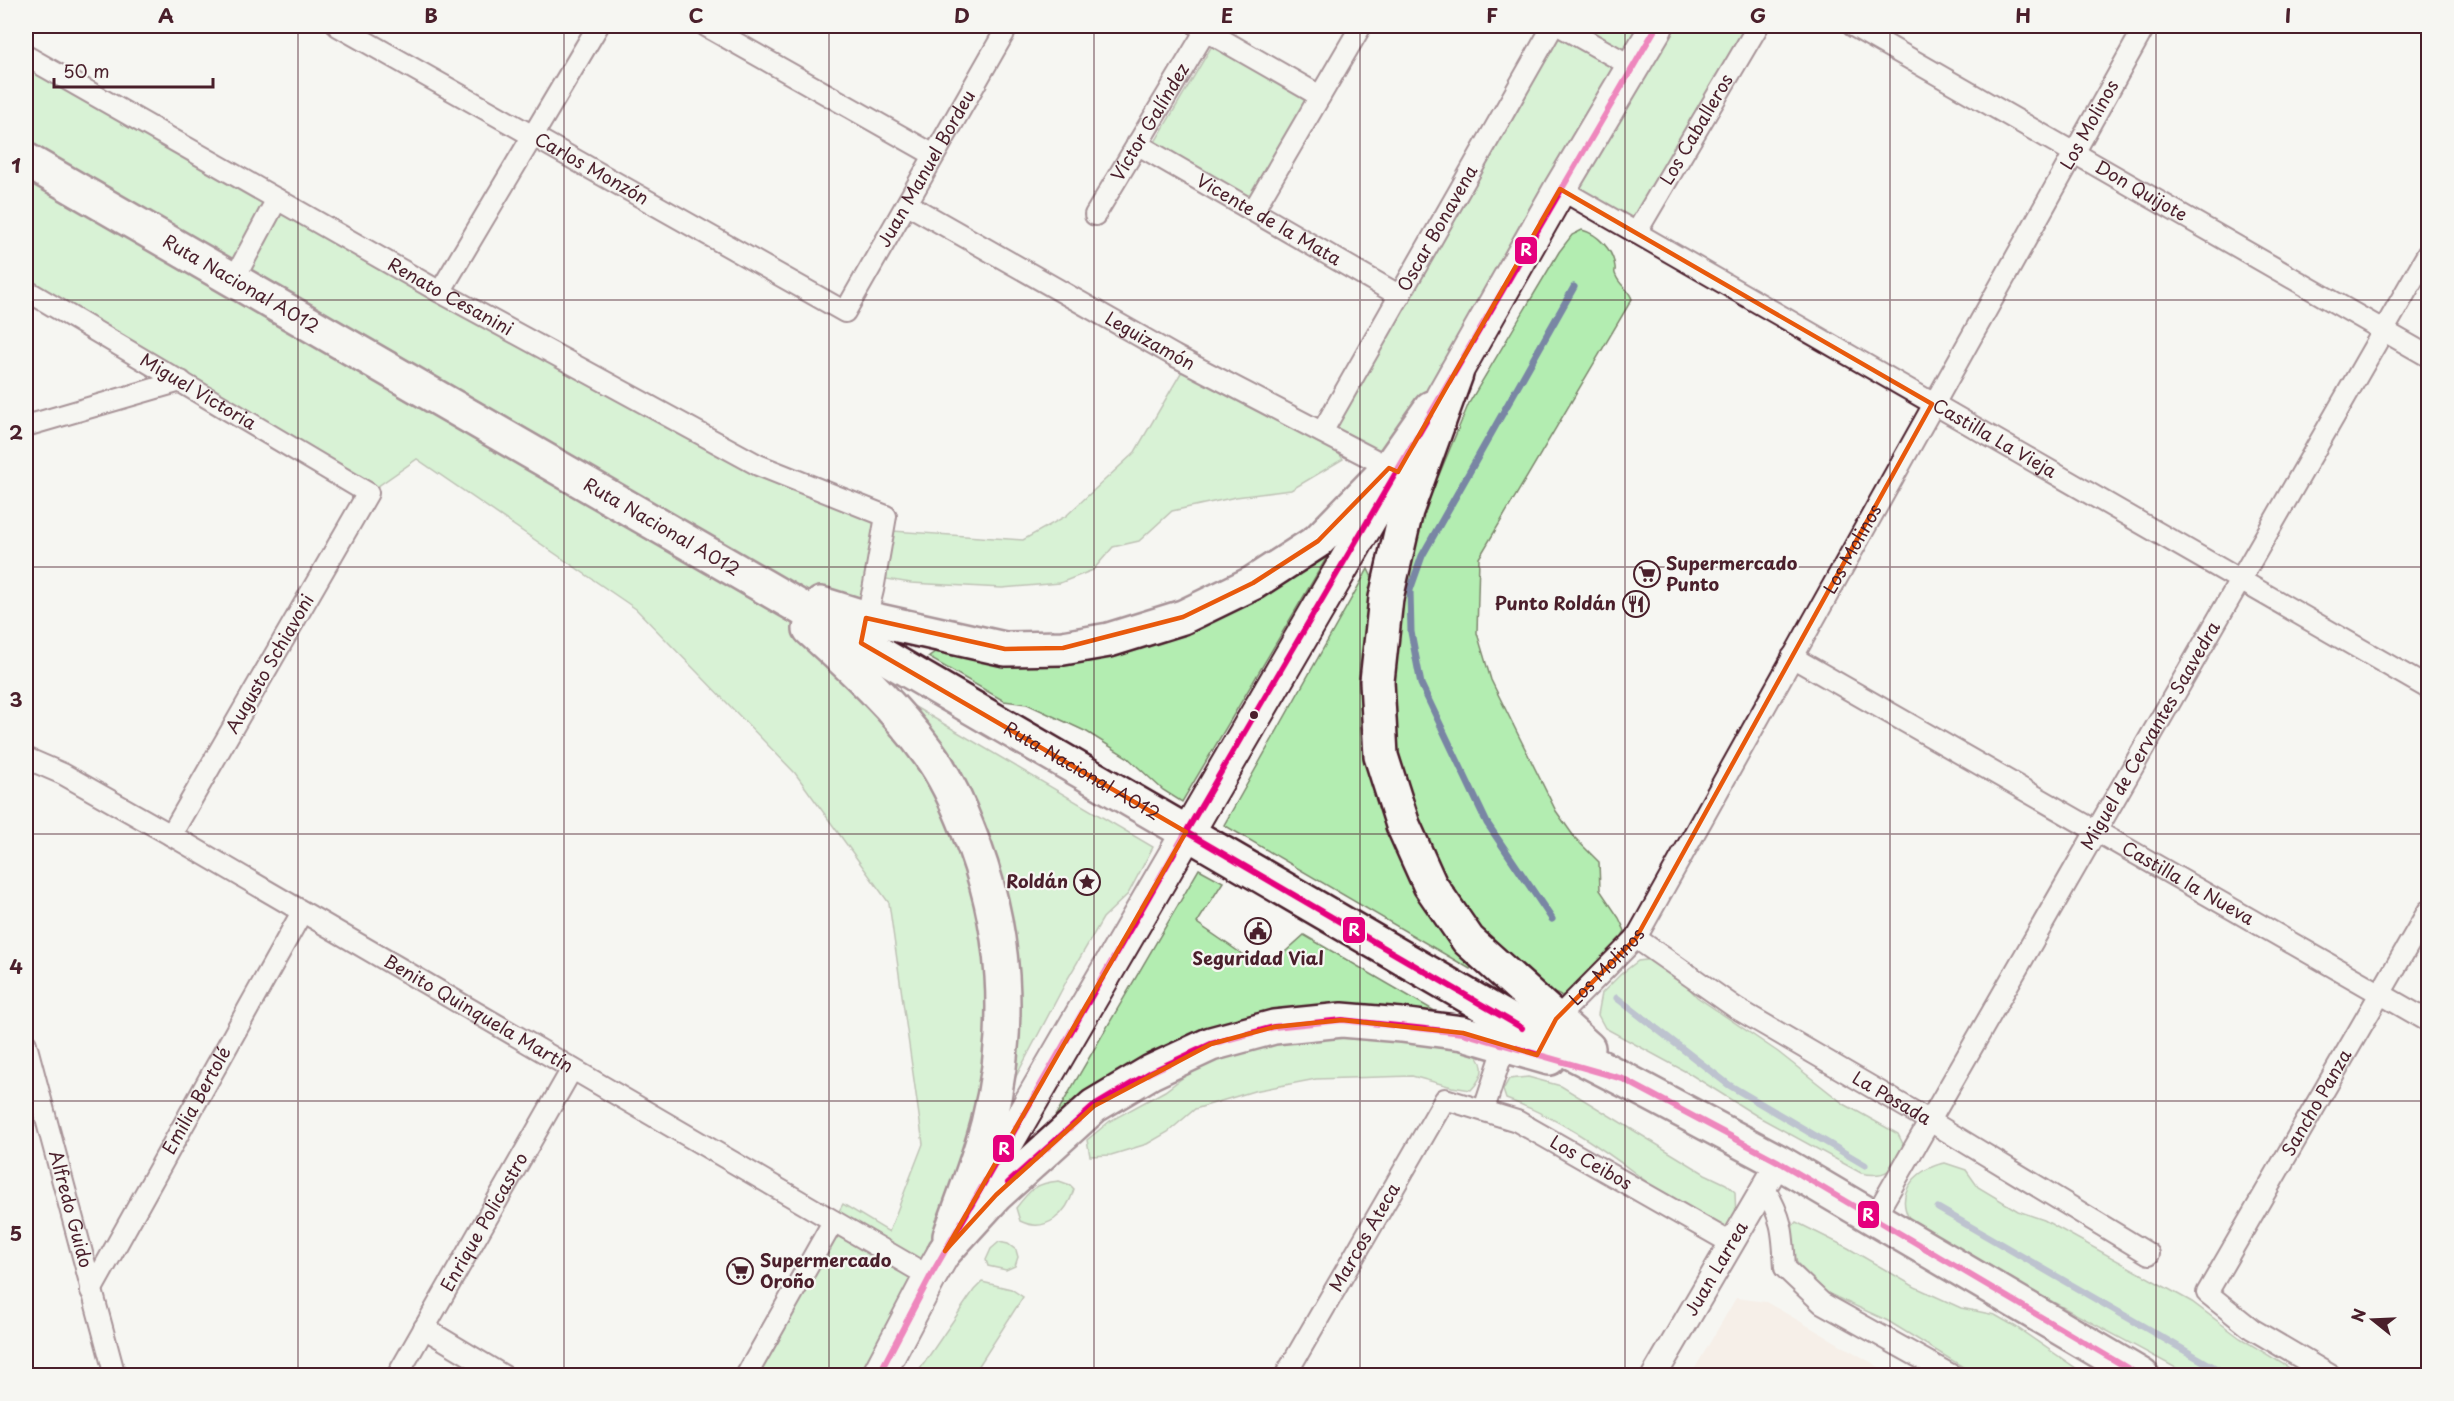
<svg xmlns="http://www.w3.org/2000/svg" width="2454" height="1401" viewBox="0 0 2454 1401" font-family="'Playpen Sans',sans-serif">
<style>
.built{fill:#f5e6db}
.green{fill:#b3edb1;stroke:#7e866e;stroke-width:1.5}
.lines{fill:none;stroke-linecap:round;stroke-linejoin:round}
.stream{stroke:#7986a4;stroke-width:7}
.minor-casing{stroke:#4a1f2b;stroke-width:24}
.tertiary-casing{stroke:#4a1f2b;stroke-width:28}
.primary-casing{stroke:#4a1f2b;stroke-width:36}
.trunk-casing{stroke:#4a1f2b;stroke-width:38}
.minor{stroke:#f6f6f2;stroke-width:20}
.tertiary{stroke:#f6f6f2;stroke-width:24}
.primary{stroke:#f6f6f2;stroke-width:32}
.trunk{stroke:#f6f6f2;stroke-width:33}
.bus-1-casing{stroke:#f6f6f2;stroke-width:10}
.bus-1{stroke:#e5007d;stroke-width:6}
.marked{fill:none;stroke:#e8590c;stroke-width:4.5;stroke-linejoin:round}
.grid{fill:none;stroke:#4a1f2b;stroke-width:1.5;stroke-opacity:0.55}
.bus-dot{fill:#4a1f2b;stroke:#f6f6f2;stroke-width:2}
.labels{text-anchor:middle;stroke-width:4.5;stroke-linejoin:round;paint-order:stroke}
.street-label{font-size:18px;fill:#4a1f2b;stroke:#f6f6f2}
.poi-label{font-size:18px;font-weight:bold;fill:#4a1f2b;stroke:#f6f6f2;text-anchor:start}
.line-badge{stroke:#f6f6f2;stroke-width:2}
.badge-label{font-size:16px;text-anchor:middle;font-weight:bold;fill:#fff}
.neatline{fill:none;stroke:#4a1f2b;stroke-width:2}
.grid-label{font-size:20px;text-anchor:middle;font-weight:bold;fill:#4a1f2b}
</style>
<rect width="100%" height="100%" fill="#f6f6f2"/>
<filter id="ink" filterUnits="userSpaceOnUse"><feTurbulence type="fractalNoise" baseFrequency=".0167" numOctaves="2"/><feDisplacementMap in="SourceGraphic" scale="12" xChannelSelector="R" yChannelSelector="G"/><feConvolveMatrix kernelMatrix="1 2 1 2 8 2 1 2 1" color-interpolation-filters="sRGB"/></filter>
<g filter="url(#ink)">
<!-- built -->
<path class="built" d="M1736 1298 1766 1302 1893 1375H1691Z"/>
<!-- green -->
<g class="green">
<path d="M1553 26H1758L1636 233 1561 189 1389 468 1322 432Z"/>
<path d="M1213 44 1307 100 1249 198 1155 142Z"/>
<path d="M26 56 757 465 886 516 861 643 899 716 998 930 988 1124 878 1375H746L843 1204 889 1232 923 1144 889 903 795 773 636 609 417 459 368 493 26 290Z"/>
<path d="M1582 230C1598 234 1613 250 1615 267 1616 273 1613 270 1616 276 1620 286 1628 288 1632 299L1479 558 1477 633 1491 680 1556 811 1575 838 1599 862 1600 890 1619 918 1625 931 1614 950 1579 989 1561 996 1540 987 1495 946 1460 904 1414 822 1397 761 1389 696 1393 604 1423 513 1469 403 1559 252 1572 235Z"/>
<path d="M1182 371 1337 451 1343 459 1291 490 1236 497 1172 511 1139 541 1113 547 1093 570 1060 583 1002 588 911 583 886 579 893 531 1023 540 1066 516 1135 452Z"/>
<path d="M1330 542V552L1182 802 1163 790 1127 757 1087 732 1027 704 1004 701 928 657 939 649 1082 658Z"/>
<path d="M1368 569 1375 584 1371 741 1476 961 1470 969 1224 825Z"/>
<path d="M915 707 1153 847 1128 894 1103 918 1067 980 1011 1086 1012 950 906 709Z"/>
<path d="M1199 869 1223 882 1197 923 1245 956 1276 960 1304 935 1445 1017 1271 1015 1050 1125Z"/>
<path d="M1654 959 1673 971 1697 997 1778 1052 1844 1104 1898 1134 1905 1148C1893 1169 1887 1179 1861 1173L1757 1116 1690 1074 1605 1028 1598 1015 1602 993 1621 974 1638 961Z"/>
<path d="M1350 1029 1467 1047C1486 1061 1487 1073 1471 1090L1452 1087 1412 1076 1316 1079 1254 1091 1195 1109 1168 1132 1147 1144 1111 1155 1090 1156 1087 1140 1110 1121 1165 1091 1197 1067 1244 1047Z"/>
<path d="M1528 1077 1561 1086 1705 1174 1726 1184 1735 1192 1736 1221 1726 1227C1691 1219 1666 1197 1639 1176 1599 1146 1554 1115 1506 1099L1503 1090 1509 1079Z"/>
<path d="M1945 1163 1966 1170 1978 1187 2018 1211 2044 1220 2192 1302 2240 1338 2301 1375H2189L1927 1234C1921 1229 1913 1224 1909 1218 1894 1190 1920 1167 1945 1163Z"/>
<path d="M1059 1181 1070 1185 1074 1189C1067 1214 1046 1234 1020 1221L1016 1208C1030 1190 1035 1183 1059 1181Z"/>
<path d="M1796 1222 1848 1248 1915 1287 1961 1308 1995 1315 2016 1327 2086 1375H1976L1888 1321 1825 1292 1798 1264 1790 1245V1229Z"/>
<path d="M999 1242 1008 1244 1016 1250 1018 1257 1015 1266 1006 1270 988 1266 986 1260 991 1249Z"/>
<path d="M982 1282 1011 1289 1023 1297 973 1375H916L974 1290Z"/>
</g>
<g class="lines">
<!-- stream -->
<g class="stream">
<path d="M1552 919 1487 823 1421 684 1411 632 1410 590 1422 556 1574 287"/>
<path d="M1617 998 1729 1085 1865 1165"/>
<path d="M1938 1208 2229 1376"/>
</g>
<defs>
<g id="minor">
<path id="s1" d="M338 26 845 312 1008 26"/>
<path d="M706 26 934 155"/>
<path d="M1198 26 1320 96"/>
<path d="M1560 26 1633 67"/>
<path id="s2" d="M1853 26 2428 356"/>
<path id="s3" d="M26 56 440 292 758 465 886 516 873 590 864 627"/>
<path id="s4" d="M1137 144 1400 296"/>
<path id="s5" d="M1560 189 2428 688"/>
<path id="s6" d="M907 204 1175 356 1398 472"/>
<path d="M1253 211 1361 26"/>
<path id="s7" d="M1095 215 1206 30"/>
<path id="s8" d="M1636 233 1758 26"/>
<path d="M233 281 277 199"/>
<path id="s9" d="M26 290 368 493 171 835"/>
<path d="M440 292 598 26"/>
<path d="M26 426 181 381"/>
<path id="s10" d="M1322 432 1553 26"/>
<path id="s11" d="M1792 657 2428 1021"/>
<path id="s12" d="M26 758 63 774 171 835 930 1277"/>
<path id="s13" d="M1636 938 1736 1008 1930 1121 2149 1254"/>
<path id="s14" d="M1552 1026 1556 1019 1636 938 2145 26"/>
<path id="s15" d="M26 1044 115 1376"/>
<path d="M1484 1109 1505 1045"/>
<path d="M1764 1187C1783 1220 1783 1231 1785 1268L1822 1303 1953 1376"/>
<path id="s16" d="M1874 1218 2428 253"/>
<path id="s17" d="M91 1291 302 912"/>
<path d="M424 1328 504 1376"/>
<path id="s18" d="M397 1376 572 1069"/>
<path d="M746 1376 833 1222"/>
<path id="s19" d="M1285 1376 1445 1099 1517 1121 1731 1243"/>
<path id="s20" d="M2332 1376 2252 1329 2207 1293 2428 911"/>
</g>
<g id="tertiary">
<path id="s21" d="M1654 1376 1779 1162"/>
</g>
<g id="primary">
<path d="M1442 397 1560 189 1657 26"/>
<path d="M878 1376 930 1277 1004 1148 1404 461"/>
</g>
<g id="trunk">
<path id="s22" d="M26 160 765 587 1516 1024 1623 1079 1779 1162 2142 1376"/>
<path d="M1456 374 1406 511 1386 598 1377 681 1381 756 1403 825 1430 885 1468 940 1588 1048"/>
<path d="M821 604 866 618 1005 649 1063 648 1109 640 1183 617 1253 583 1318 541 1389 468 1431 408"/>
<path d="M810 629C853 668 895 707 929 754 946 777 958 804 968 830 1007 925 1013 1026 988 1124 978 1162 963 1199 950 1236"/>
<path d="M945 1251 996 1195 1094 1106 1151 1072 1211 1044 1274 1027 1342 1020 1401 1025 1463 1033 1549 1058"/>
</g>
</defs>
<!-- minor casing -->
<use href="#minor" class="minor-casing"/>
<!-- tertiary casing -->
<use href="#tertiary" class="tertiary-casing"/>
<!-- primary casing -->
<use href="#primary" class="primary-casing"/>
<!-- trunk casing -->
<use href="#trunk" class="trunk-casing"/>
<!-- minor -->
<use href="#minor" class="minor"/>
<!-- tertiary -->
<use href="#tertiary" class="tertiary"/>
<!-- primary -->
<use href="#primary" class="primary"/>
<!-- trunk -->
<use href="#trunk" class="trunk"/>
<defs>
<g id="bus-1">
<path d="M1186 832 1522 1028"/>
<path d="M1008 1183 1094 1106 1151 1072 1211 1044 1274 1027 1342 1020 1463 1033 1623 1079 1779 1162 2141 1376"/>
<path d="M878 1376 930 1277 1186 832 1657 26"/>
</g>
</defs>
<!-- bus-1 casing -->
<use href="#bus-1" class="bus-1-casing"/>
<!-- bus-1 -->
<use href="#bus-1" class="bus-1"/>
</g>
</g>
<!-- marked area -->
<path d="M0 0H2454V1401H0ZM1560 189 1932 404 1636 938 1556 1019 1537 1055 1463 1033 1342 1020 1274 1027 1211 1044 1094 1106 996 1195 945 1251 1186 832 861 643 866 618 1005 649 1063 648 1183 617 1253 583 1318 541 1389 468 1398 472Z" fill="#f6f6f2" fill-opacity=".55" fill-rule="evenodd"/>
<path class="marked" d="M1560 189 1932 404 1636 938 1556 1019 1537 1055 1463 1033 1342 1020 1274 1027 1211 1044 1094 1106 996 1195 945 1251 1186 832 861 643 866 618 1005 649 1063 648 1183 617 1253 583 1318 541 1389 468 1398 472Z"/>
<!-- grid -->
<path class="grid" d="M298 26V1376M564 26V1376M829 26V1376M1094 26V1376M1360 26V1376M1625 26V1376M1890 26V1376M2156 26V1376M26 300H2428M26 567H2428M26 834H2428M26 1101H2428"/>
<!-- icons -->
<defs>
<symbol id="supermarket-ring" viewBox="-11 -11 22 22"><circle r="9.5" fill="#f6f6f2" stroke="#4a1f2b" stroke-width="1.5"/><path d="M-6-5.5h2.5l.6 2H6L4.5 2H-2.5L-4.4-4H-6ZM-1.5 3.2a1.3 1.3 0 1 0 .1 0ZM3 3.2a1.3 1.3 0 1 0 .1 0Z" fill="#4a1f2b"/></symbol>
<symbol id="restaurant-ring" viewBox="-11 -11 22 22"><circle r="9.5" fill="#f6f6f2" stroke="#4a1f2b" stroke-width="1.5"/><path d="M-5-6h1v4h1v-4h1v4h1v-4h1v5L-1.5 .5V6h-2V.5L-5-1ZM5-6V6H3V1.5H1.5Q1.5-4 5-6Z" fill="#4a1f2b"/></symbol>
<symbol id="sight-ring" viewBox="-11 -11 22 22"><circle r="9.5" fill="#f6f6f2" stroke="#4a1f2b" stroke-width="1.5"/><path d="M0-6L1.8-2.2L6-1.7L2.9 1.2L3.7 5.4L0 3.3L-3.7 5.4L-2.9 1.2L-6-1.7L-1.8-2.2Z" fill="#4a1f2b"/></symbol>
<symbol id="civic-ring" viewBox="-11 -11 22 22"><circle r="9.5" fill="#f6f6f2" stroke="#4a1f2b" stroke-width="1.5"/><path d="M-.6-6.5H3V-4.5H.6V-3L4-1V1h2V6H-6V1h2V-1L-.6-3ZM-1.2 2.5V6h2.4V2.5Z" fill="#4a1f2b"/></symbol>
</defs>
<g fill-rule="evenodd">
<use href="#supermarket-ring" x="1632" y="559" width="30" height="30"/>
<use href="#restaurant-ring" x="1621" y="589" width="30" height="30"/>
<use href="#sight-ring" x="1072" y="867" width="30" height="30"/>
<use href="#civic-ring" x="1243" y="916" width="30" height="30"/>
<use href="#supermarket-ring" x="725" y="1256" width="30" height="30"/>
</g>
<!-- markers -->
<circle class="bus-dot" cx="1254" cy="715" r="5"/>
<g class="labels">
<!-- street labels -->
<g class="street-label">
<text dy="6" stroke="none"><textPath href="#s7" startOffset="108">Víctor Galíndez</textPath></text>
<text dy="6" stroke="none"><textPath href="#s14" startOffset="1053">Los Molinos</textPath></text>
<text dy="6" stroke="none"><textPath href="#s8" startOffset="120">Los Caballeros</textPath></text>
<text dy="6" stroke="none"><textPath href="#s1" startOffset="291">Carlos Monzón</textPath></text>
<text dy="6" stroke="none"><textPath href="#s1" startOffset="747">Juan Manuel Bordeu</textPath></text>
<text dy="6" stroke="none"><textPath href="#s2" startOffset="332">Don Quijote</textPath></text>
<text dy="6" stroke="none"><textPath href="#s4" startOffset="152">Vicente de la Mata</textPath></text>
<text dy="6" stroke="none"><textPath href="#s10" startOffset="234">Oscar Bonavena</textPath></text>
<text dy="6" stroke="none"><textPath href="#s22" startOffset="248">Ruta Nacional A012</textPath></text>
<text dy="6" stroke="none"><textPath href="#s3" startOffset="488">Renato Cesanini</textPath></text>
<text dy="6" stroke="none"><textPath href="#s6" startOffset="279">Leguizamón</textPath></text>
<text dy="6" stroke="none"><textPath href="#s9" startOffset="200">Miguel Victoria</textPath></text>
<text dy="6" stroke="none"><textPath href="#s5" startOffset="501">Castilla La Vieja</textPath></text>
<text dy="6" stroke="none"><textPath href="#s22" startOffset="734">Ruta Nacional A012</textPath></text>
<text dy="6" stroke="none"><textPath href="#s14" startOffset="567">Los Molinos</textPath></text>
<text transform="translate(270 664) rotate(-60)" y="6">Augusto Schiavoni</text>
<text dy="6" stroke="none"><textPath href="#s16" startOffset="556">Miguel de Cervantes Saavedra</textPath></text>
<text dy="6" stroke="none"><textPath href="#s22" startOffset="1220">Ruta Nacional A012</textPath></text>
<text dy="6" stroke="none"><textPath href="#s11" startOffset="456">Castilla la Nueva</textPath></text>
<text dy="6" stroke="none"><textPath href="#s14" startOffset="81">Los Molinos</textPath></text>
<text dy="6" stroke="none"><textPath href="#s12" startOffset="520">Benito Quinquela Martín</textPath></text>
<text dy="6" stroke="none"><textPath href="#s13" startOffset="302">La Posada</textPath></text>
<text dy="6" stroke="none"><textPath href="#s17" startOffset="218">Emilia Bertolé</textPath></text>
<text dy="6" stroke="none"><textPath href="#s20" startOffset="370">Sancho Panza</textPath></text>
<text dy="6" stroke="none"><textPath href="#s19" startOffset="480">Los Ceibos</textPath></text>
<text dy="6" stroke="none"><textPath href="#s15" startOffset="171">Alfredo Guido</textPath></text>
<text dy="6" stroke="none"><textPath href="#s18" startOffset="177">Enrique Policastro</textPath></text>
<text dy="6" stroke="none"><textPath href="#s19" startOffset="160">Marcos Ateca</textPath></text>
<text dy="6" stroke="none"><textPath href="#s21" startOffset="124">Juan Larrea</textPath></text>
</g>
<!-- poi labels -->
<g class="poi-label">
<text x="1666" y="570">Supermercado<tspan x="1666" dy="21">Punto</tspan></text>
<text x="1616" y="610" text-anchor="end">Punto Roldán</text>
<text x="1068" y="888" text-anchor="end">Roldán</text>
<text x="1258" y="965" text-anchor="middle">Seguridad Vial</text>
<text x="760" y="1267">Supermercado<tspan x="760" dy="21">Oroño</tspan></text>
</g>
</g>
<g class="line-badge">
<rect x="1514" y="236" width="24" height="29" rx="6" fill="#e5007d"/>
<rect x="1342" y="916" width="24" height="28" rx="6" fill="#e5007d"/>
<rect x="992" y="1134" width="23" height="29" rx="6" fill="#e5007d"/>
<rect x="1857" y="1200" width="23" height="29" rx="6" fill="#e5007d"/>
</g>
<g class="badge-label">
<text x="1526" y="256">R</text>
<text x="1354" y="936">R</text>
<text x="1004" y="1155">R</text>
<text x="1868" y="1221">R</text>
</g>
<!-- margin -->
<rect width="2454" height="1401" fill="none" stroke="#f6f6f2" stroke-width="66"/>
<!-- north arrow -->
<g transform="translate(2373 1320) rotate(288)" stroke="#f6f6f2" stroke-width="4.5" paint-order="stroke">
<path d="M0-4.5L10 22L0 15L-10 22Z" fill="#4a1f2b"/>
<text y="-9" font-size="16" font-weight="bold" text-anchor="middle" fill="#4a1f2b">N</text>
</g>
<!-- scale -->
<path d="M54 78v9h159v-9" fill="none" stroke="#4a1f2b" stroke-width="3"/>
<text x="63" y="78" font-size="18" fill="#4a1f2b" stroke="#f6f6f2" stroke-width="4.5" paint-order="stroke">50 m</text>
<rect x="33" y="33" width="2388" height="1335" class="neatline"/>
<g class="grid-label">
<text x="166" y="23">A</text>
<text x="431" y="23">B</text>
<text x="696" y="23">C</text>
<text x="962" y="23">D</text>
<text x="1227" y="23">E</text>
<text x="1492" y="23">F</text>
<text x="1758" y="23">G</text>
<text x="2023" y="23">H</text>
<text x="2288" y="23">I</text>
<text x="16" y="173">1</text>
<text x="16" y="440">2</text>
<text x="16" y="707">3</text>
<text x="16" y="974">4</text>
<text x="16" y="1241">5</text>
</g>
</svg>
